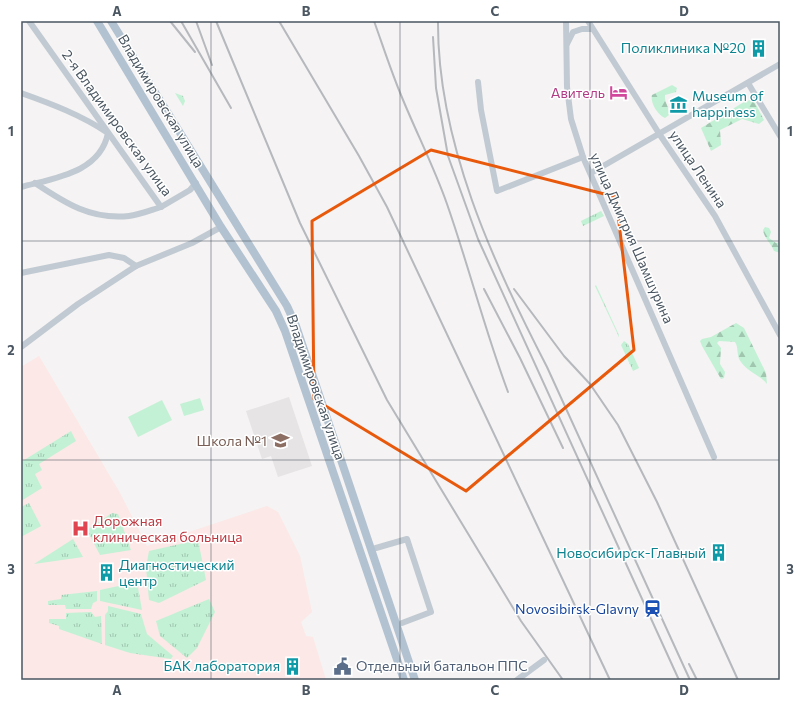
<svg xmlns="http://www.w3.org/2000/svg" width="801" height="701" viewBox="0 0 801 701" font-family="Commissioner,sans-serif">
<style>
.education{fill:#e6e4e5}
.medical{fill:#fce8e6}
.grass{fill:url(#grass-tufts)}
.forest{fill:url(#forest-firs)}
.green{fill:#c3f1d5}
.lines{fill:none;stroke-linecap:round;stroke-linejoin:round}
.minor{stroke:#c1cad2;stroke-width:6}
.major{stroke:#b3c2d1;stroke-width:8}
.rail{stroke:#b5b8bd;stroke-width:2}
.marked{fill:none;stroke:#e8590c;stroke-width:3;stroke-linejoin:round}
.grid{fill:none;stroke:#4a5661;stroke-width:1;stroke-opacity:0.55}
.labels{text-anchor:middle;stroke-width:3;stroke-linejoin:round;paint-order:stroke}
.culture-label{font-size:14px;fill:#0d838f;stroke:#fff;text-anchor:end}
.hotel-label{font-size:14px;fill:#b23c85;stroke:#fff;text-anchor:end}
.street-label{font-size:14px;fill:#4a5661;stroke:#fff}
.education-label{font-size:14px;fill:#785e54;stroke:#fff;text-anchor:end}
.health-label{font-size:14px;fill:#be3a42;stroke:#fff;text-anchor:start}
.transit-label{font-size:14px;fill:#164399;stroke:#fff;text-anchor:end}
.service-label{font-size:14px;fill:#4e5e75;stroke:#fff;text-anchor:start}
.neatline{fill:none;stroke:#4a5661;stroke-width:1.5}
.grid-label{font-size:13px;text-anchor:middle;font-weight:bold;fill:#4a5661}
</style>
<defs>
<pattern id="grass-tufts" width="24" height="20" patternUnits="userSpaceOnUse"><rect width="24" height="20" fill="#c3f1d5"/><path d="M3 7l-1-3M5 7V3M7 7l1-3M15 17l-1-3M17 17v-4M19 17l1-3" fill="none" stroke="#a0c6b0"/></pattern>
<pattern id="forest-firs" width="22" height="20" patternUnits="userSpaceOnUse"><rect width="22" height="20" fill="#c3f1d5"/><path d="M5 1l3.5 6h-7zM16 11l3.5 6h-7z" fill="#a0c6b0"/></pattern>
</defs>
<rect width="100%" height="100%" fill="#f5f3f3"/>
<!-- education -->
<path class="education" d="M289 397 312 466 278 477 271 456 262 459 246 411Z"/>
<!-- medical -->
<path class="medical" d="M39 356 120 493 147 546 267 506 278 512 300 556 312 612 301 622 306 636 313 637 326 680H28L21 677 23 643 21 641V367Z"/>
<!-- grass -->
<g class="grass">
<path d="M175 93 183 96 185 101 183 106Z"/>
<path d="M601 211 604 216 583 226 581 221Z"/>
<path d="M596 285 619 335V337L595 286Z"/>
<path d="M624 341 628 344 639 368 633 371 621 345Z"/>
<path d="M71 431 76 441 39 464 42 470 35 474 42 488 21 501V462Z"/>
<path d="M29 503 41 526 21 537V507Z"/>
<path d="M112 513 118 514 131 550 100 555 87 530Z"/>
<path d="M73 539 83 557 34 564Z"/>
<path d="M198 540 206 580 159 603 149 600 146 567 149 551Z"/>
<path d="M137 582 142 610 100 601V590Z"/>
<path d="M97 591V601L93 603 91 609H66L65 605H48V601L61 599V595Z"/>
<path d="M209 599 215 612 197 648 187 658 160 636 156 621Z"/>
<path d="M108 606 141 614 147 634 173 656 171 659 130 653 105 645V615L108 611Z"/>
<path d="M91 612 95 617 101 616 102 644 59 629V626L49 623V619H66V613Z"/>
</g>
<!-- forest -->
<g class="forest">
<path d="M672 85 677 88 676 92 665 95C664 103 670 107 669 115L665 118C658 115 650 103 652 95Z"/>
<path d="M753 99 764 120 759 124 742 119 720 130 721 145 711 151 701 128 744 102Z"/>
<path d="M765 227 769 228 771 232 769 238 776 243 780 242V253L774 251C771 243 764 238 763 230Z"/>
<path d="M736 323 744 328 766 373 767 384C760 375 748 372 741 362 736 356 739 348 735 342L719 341 717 343 721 348 720 364 725 372 724 378 721 379 702 346 700 341 702 339 711 337Z"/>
</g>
<!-- green -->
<g class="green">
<path d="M200 398 204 410 184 416 180 404Z"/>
<path d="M162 400 172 420 138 437 128 417Z"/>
</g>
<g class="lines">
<!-- minor -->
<g class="minor">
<path d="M29 21 161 207 190 190 196 183"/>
<path d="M566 21 567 87 571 119 583 157 714 457"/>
<path d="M588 21 660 135 715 216 780 335"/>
<path d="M567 44 573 32 582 29H592"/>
<path d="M478 82 481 110 497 191 583 157"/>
<path d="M748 83 780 136"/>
<path d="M21 93C52 104 81 115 108 133 100 173 54 178 21 187"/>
<path d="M591 173 780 64"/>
<path d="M35 183C65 203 91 220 129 216 139 215 151 210 161 207"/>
<path d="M21 273 109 255 124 258 136 266"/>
<path d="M21 347 78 304 136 266 192 243 221 227"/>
<path d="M376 548 407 539 431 612 402 623"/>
<path d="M517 680 544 660"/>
</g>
<!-- major -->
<g class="major">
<path d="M97 21 221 227 276 311 285 331 404 680"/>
<path d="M111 21 287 306 296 326 415 680"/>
</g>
<!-- rail -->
<g class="rail">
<path d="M170 21 195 52"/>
<path d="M181 21 231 108"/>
<path d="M196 21 212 65"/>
<path d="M216 21 300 223 387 400 521 621 563 680"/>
<path d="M279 21 359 156 387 207 610 680"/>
<path d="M374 21C383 46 391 71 401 95 416 132 434 167 447 204 469 267 485 331 508 392"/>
<path d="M438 21C437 141 493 263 547 367L690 680"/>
<path d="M433 37 436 88 448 156 478 239 679 680"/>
<path d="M484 289 520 358 563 448"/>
<path d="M514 289 564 356 590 384 618 425 657 502 738 680"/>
<path d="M689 664 697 680"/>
</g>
</g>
<!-- marked area -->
<path class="marked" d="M431 150 616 197 634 350 466 491 314 399 312 221Z"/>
<!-- grid -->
<path class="grid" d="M211 21V680M400 21V680M590 21V680M21 241H780M21 460H780"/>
<!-- icons -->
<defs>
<symbol id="building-bare" viewBox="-9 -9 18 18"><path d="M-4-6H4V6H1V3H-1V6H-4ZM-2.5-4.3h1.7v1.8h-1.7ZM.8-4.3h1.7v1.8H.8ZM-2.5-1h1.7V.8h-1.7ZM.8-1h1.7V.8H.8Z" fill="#0f9aa8" stroke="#fff" stroke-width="2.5" paint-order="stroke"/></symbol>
<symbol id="hotel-bare" viewBox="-9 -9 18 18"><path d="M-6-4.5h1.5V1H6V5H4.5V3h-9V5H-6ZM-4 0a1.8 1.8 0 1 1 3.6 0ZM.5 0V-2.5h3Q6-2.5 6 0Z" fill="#d1479c" stroke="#fff" stroke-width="2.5" paint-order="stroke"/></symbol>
<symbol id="museum-bare" viewBox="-9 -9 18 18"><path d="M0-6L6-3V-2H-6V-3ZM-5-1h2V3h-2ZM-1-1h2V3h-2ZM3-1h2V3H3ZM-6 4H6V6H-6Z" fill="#0f9aa8" stroke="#fff" stroke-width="2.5" paint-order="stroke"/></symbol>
<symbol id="school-bare" viewBox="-9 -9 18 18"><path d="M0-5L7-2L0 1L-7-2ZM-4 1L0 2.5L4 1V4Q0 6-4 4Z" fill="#8d6e63" stroke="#fff" stroke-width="2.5" paint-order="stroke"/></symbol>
<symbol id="hospital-bare" viewBox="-9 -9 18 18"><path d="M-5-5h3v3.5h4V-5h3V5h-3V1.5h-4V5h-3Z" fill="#e0444e" stroke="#fff" stroke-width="2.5" paint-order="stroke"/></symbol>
<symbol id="station-bare" viewBox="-9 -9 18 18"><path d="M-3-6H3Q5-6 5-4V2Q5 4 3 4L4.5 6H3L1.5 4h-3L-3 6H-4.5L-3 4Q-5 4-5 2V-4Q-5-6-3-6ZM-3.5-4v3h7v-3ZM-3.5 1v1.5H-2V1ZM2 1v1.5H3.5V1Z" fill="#1a4fb4" stroke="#fff" stroke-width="2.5" paint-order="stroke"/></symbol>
<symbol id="civic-bare" viewBox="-9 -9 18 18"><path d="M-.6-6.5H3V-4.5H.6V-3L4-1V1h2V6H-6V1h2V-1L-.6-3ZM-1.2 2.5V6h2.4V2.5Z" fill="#5c6f8a" stroke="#fff" stroke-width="2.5" paint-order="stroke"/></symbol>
</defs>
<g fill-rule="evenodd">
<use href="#building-bare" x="746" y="36" width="25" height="25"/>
<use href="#hotel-bare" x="606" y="80" width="25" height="25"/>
<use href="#museum-bare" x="666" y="92" width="25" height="25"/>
<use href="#school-bare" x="268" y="428" width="25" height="25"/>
<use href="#hospital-bare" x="68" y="516" width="25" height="25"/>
<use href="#building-bare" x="706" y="540" width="25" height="25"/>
<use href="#building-bare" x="94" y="560" width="25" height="25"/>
<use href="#station-bare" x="640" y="596" width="25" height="25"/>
<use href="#building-bare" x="280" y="654" width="25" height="25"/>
<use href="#civic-bare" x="330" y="654" width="25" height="25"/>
</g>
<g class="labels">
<!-- culture labels -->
<g class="culture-label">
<text x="746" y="53">Поликлиника №20</text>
<text x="692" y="101" text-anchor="start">Museum of<tspan x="692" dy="16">happiness</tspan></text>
<text x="706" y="558">Новосибирск-Главный</text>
<text x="119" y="570" text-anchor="start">Диагностический<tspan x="119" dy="16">центр</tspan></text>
<text x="280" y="671">БАК лаборатория</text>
</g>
<!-- hotel labels -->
<g class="hotel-label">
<text x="605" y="98">Авитель</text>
</g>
<!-- street labels -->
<g class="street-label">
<text transform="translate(161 101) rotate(59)" y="5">Владимировская улица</text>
<text transform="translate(117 123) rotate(54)" y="5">2-я Владимировская улица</text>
<text transform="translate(698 169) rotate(56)" y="5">улица Ленина</text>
<text transform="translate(632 238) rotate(66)" y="5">улица Дмитрия Шамшурина</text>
<text transform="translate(316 387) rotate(71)" y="5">Владимировская улица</text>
</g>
<!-- education labels -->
<g class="education-label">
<text x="267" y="446">Школа №1</text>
</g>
<!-- health labels -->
<g class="health-label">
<text x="93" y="526">Дорожная<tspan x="93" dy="16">клиническая больница</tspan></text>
</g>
<!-- transit labels -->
<g class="transit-label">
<text x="639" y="614">Novosibirsk-Glavny</text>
</g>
<!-- service labels -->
<g class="service-label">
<text x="356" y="671">Отдельный батальон ППС</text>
</g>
</g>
<!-- border -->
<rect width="801" height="701" fill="none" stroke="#ffffff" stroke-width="44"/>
<rect x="22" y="22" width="757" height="657" class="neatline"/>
<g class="grid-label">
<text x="117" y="16">A</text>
<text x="306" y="16">B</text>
<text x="495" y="16">C</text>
<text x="684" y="16">D</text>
<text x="11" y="136">1</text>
<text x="790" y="136">1</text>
<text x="11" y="355">2</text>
<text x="790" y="355">2</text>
<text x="11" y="574">3</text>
<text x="790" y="574">3</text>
<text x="117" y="695">A</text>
<text x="306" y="695">B</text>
<text x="495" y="695">C</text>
<text x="684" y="695">D</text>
</g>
</svg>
